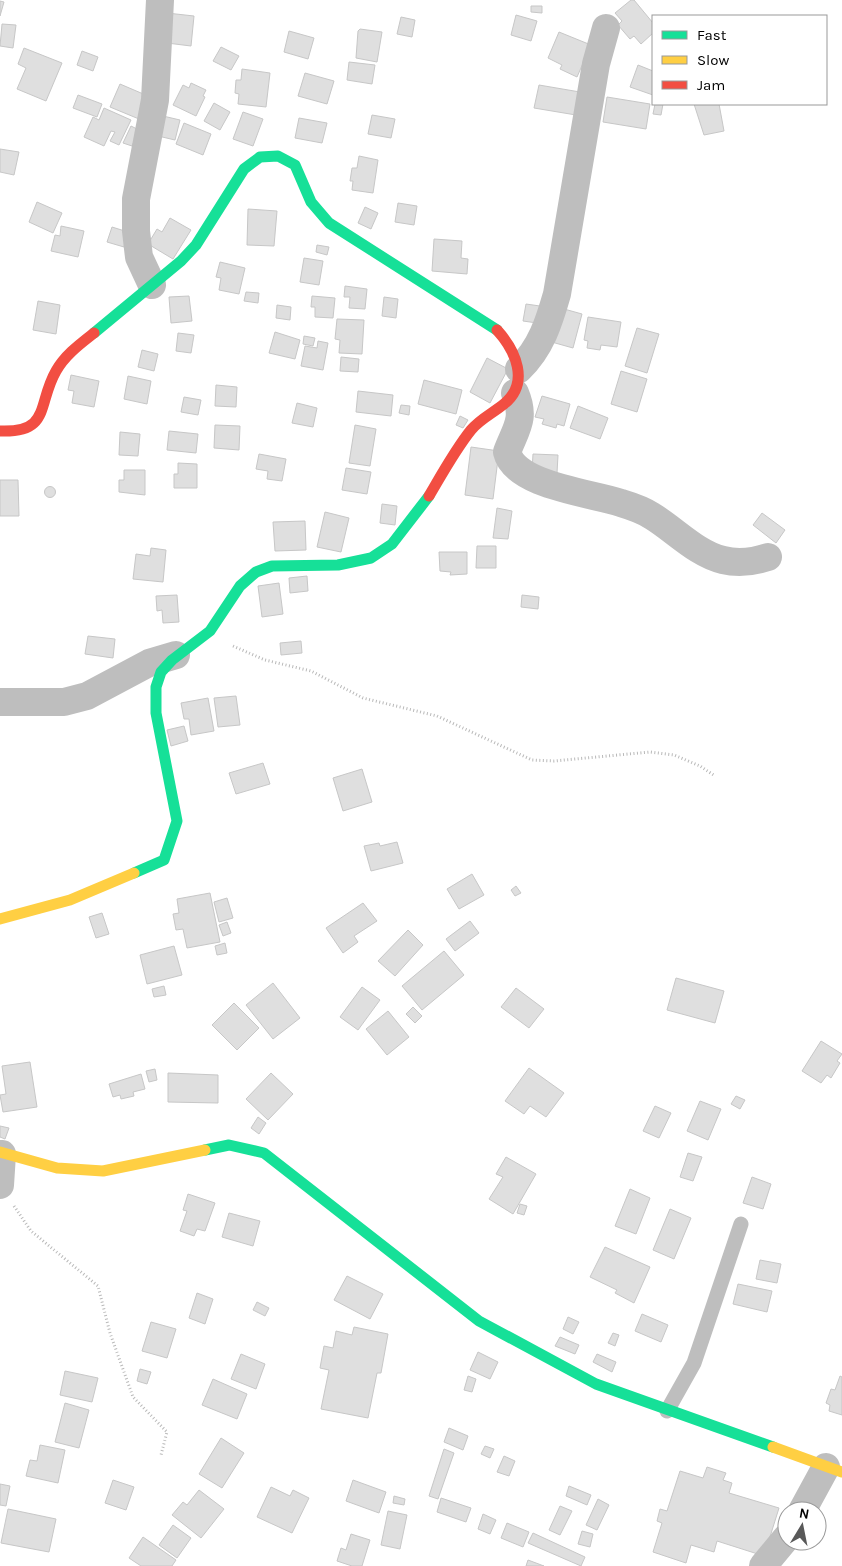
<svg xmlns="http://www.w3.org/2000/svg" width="842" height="1566" viewBox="0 0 842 1566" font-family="Karla,sans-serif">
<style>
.building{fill:#dfdfdf;stroke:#c7c7c7}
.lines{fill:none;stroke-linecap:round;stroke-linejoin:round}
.path{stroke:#b9b9b9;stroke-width:3;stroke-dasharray:1 2.5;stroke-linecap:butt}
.lane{stroke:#bebebe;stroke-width:15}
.street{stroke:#bebebe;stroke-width:28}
.fast{stroke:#16e098;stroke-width:11}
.slow{stroke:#ffcf43;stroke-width:11}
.jam{stroke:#f24e42;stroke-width:11}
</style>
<rect width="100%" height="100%" fill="#fff"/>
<!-- building -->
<g class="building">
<path d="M631 0H634L653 23V33L641 44 634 36 630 39 618 25 622 21 615 13Z"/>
<path d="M0 1 4 2 0 16Z"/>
<path d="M531 6H542V13L531 12Z"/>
<path d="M167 13 194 16 191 46 167 43Z"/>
<path d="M516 15 537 21 531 41 511 35Z"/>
<path d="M401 17 415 20 412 37 397 34Z"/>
<path d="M2 24 16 25 13 48 0 46Z"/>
<path d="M360 29 382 32 377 62 356 58 358 31Z"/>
<path d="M289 31 314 38 308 59 284 52Z"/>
<path d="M559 32 591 45 577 77 560 69 562 65 548 58Z"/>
<path d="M221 47 239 56 231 70 213 61Z"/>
<path d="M24 48 62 63 46 101 17 89 26 68 18 64Z"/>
<path d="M82 51 98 57 93 71 77 65Z"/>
<path d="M349 62 375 65 372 84 347 80Z"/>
<path d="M638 65 653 71V95L630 87Z"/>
<path d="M242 69 270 73 266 107 238 104 239 94 235 93 236 80H241Z"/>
<path d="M305 73 334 81 327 104 298 96Z"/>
<path d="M191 83 206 90 203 96 205 97 196 116 173 105 183 85 189 88Z"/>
<path d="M120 84 148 96 139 119 110 107Z"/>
<path d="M539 85 580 92 576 115 534 108Z"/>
<path d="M78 95 102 104 97 117 73 108Z"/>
<path d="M607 97 650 104 646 129 603 122Z"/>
<path d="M214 103 230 112 220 130 204 121Z"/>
<path d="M655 104H663L661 115 653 114Z"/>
<path d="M694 104H719L724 131 704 135Z"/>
<path d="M104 108 131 120 119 145 110 141 115 132 111 131 104 146 84 137 93 117 99 120Z"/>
<path d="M243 112 263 119 253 146 233 139Z"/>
<path d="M372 115 395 119 391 138 368 134Z"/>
<path d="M163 116 180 120 175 140 158 136Z"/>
<path d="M299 118 327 123 322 143 295 138Z"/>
<path d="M184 123 211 134 203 155 176 144Z"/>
<path d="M131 126 139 130 132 146 123 143Z"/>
<path d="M0 149 19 152 14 175 0 172Z"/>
<path d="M359 156 378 160 373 193 352 190 353 181H350L352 168H357Z"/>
<path d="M37 202 62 213 53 233 29 222Z"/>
<path d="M398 203 417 206 414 225 395 222Z"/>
<path d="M365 207 378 213 371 229 358 223Z"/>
<path d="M248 209 277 211 274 246 247 245Z"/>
<path d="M170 218 191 230 173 259 148 244 157 229 162 232Z"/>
<path d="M61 226 84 231 78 257 51 251 55 235 60 236Z"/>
<path d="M112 227 128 232 124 247 107 242Z"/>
<path d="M434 239 462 241 461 258 468 259 467 274 432 271Z"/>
<path d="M317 245 329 247 327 255 316 252Z"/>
<path d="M304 258 323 261 319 285 300 282Z"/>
<path d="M220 262 245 268 239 294 219 290 221 278 216 277Z"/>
<path d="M345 286 367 289 365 309 349 308 350 297H344Z"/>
<path d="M246 292 259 293 258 303 244 301Z"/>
<path d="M189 296 192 321 171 323 169 297Z"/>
<path d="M312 296 335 298 333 318 315 317V307H311Z"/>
<path d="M384 297 398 299 396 318 382 316Z"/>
<path d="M38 301 60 305 56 334 33 330Z"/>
<path d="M526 304 547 307 544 324 523 321Z"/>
<path d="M277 305 291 307 290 320 276 318Z"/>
<path d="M557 307 582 314 573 348 548 341Z"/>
<path d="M588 317 621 322 617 347 601 345 600 350 587 348 588 341 584 340Z"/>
<path d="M337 319 364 320 362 354 339 353 340 340 335 339Z"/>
<path d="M637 328 659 334 647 373 625 366Z"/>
<path d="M275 332 300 340 295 359 269 353Z"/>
<path d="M178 333 194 335 191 353 176 351Z"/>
<path d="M304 336 315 338 313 346 303 344Z"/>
<path d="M318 341 328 343 323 370 301 366 305 346 317 348Z"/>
<path d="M142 350 158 354 154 371 138 367Z"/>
<path d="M341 357 359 359 358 372 340 371Z"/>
<path d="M487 358 508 369 490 403 470 392Z"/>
<path d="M621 371 647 379 637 412 611 404Z"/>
<path d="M71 375 99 381 94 407 72 403 74 391 68 390Z"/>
<path d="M128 376 151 381 147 404 124 399Z"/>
<path d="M424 380 462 390 456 414 418 404Z"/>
<path d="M216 385 237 387 236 407 215 406Z"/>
<path d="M358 391 393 395 391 416 356 412Z"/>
<path d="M542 396 570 404 564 426 557 424 556 428 542 424 544 419 535 417Z"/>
<path d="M184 397 201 400 198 415 181 412Z"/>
<path d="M297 403 317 408 313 427 292 423Z"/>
<path d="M401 405 410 406 409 415 399 413Z"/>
<path d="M578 406 608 418 600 439 570 428Z"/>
<path d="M460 416 468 420 463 428 456 425Z"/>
<path d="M215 425 240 426 239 450 214 448Z"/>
<path d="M355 425 376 429 370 466 349 463Z"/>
<path d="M169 431 198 434 196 453 167 450Z"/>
<path d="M120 432 140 434 138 456 119 455Z"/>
<path d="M471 447 499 451 493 499 465 495Z"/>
<path d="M259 454 286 459 282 481 267 479 268 471 256 469Z"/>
<path d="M533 454 558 455 557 473 532 471Z"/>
<path d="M178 463 197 464V488H174V474H178Z"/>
<path d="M346 468 371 472 367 494 342 490Z"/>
<path d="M124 470H145V495L119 492V480H124Z"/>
<path d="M0 480H18L19 516H0Z"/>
<circle cx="50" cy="492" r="5.5"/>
<path d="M382 504 397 506 395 525 380 523Z"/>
<path d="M497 508 512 511 508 539 493 538Z"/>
<path d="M325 512 349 518 341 552 317 547Z"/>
<path d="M762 513 785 530 776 543 753 525Z"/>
<path d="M305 521 306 550 275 551 273 522Z"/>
<path d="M477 546H496V568H476Z"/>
<path d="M151 548 166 550 163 582 133 579 136 554 150 556Z"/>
<path d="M439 552H467V574L450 575 451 572 440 571Z"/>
<path d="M307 576 308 591 290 593 289 578Z"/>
<path d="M279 583 283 614 262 617 258 586Z"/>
<path d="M177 595 179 622 163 623 162 610 157 611 156 596Z"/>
<path d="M522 595 539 597 538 609 521 607Z"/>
<path d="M88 636 115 639 113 658 85 654Z"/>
<path d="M301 641 302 653 281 655 280 643Z"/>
<path d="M236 696 240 725 218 727 214 698Z"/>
<path d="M208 698 214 731 191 735 189 719H184L181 703Z"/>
<path d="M184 726 188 741 171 746 167 730Z"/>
<path d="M263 763 270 784 236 794 229 773Z"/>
<path d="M362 769 372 802 343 811 333 778Z"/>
<path d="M397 842 403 863 371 871 364 846 379 843 380 846Z"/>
<path d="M472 874 484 895 459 909 447 889Z"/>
<path d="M516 886 521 893 515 896 511 890Z"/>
<path d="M210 893 220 942 187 948 183 929 176 930 173 914 179 913 177 899Z"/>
<path d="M227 898 233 918 219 922 214 902Z"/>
<path d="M363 903 377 921 354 936 358 942 343 953 326 928Z"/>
<path d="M102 913 109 934 96 938 89 917Z"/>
<path d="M470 921 479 933 455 951 446 939Z"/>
<path d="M227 922 231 933 223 936 219 925Z"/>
<path d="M408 930 423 945 395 976 378 961Z"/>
<path d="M225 943 227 953 217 955 215 946Z"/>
<path d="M174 946 182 975 147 984 140 955Z"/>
<path d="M444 951 464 975 422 1010 402 986Z"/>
<path d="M676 978 724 991 715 1023 667 1010Z"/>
<path d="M273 983 300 1018 273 1039 246 1005Z"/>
<path d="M164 986 166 995 154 997 152 989Z"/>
<path d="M362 987 380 1000 358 1030 340 1017Z"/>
<path d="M516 988 544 1009 529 1028 501 1007Z"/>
<path d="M234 1003 259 1028 237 1050 212 1025Z"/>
<path d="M413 1007 422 1016 415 1023 406 1014Z"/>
<path d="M388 1011 409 1037 387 1055 366 1029Z"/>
<path d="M821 1041 842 1054 837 1061 840 1063 831 1078 827 1075 821 1083 802 1071Z"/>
<path d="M30 1062 37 1107 3 1112 0 1095 6 1094 2 1066Z"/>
<path d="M529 1068 564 1093 546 1117 530 1106 524 1114 505 1101Z"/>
<path d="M155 1069 157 1080 149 1082 146 1071Z"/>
<path d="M168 1073 218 1075V1103L168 1102Z"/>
<path d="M271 1073 293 1094 268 1120 246 1099Z"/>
<path d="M141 1074 145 1089 133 1092 134 1096 121 1099 120 1095 113 1097 109 1084Z"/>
<path d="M736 1096 745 1100 740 1109 731 1104Z"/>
<path d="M700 1101 721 1109 708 1140 687 1131Z"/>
<path d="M655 1106 671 1113 659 1138 643 1131Z"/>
<path d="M258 1117 266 1123 259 1134 251 1128Z"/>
<path d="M0 1126 9 1128 5 1139 0 1137Z"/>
<path d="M688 1153 702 1157 693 1181 680 1177Z"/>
<path d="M506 1157 536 1174 513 1214 489 1199 503 1177 496 1174Z"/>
<path d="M752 1177 771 1184 763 1209 743 1203Z"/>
<path d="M630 1189 650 1198 636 1234 615 1226Z"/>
<path d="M188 1194 215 1203 205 1231 197 1229 194 1236 180 1231 187 1211 183 1210Z"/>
<path d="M520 1204 527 1206 524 1215 517 1213Z"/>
<path d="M670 1209 691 1218 674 1259 653 1250Z"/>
<path d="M229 1213 260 1221 253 1246 222 1237Z"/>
<path d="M605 1247 650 1267 634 1303 615 1293 617 1290 590 1277Z"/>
<path d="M760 1260 781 1264 777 1283 756 1279Z"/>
<path d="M347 1276 383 1294 370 1319 334 1300Z"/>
<path d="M738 1284 772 1291 767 1312 733 1304Z"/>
<path d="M197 1293 213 1299 205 1324 189 1318Z"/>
<path d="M257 1302 269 1308 265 1316 253 1310Z"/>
<path d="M642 1314 668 1325 661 1342 635 1331Z"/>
<path d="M568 1317 579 1322 573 1334 563 1329Z"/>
<path d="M151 1322 176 1329 167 1358 142 1351Z"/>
<path d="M354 1327 388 1334 381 1373H377L368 1418 321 1409 329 1370 320 1368 324 1346 333 1348 336 1331 352 1335Z"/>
<path d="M613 1333 619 1335 615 1346 608 1343Z"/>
<path d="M560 1337 579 1345 575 1354 555 1346Z"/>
<path d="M478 1352 498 1362 490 1379 470 1370Z"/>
<path d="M241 1354 265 1364 256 1389 231 1379Z"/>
<path d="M597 1354 616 1362 612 1372 593 1362Z"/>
<path d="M140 1369 151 1372 147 1384 137 1381Z"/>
<path d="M65 1371 98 1378 92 1402 60 1395Z"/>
<path d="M468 1376 476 1379 472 1392 464 1390Z"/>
<path d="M840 1376 842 1377V1415L829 1411 830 1405 826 1403 831 1389 835 1390Z"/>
<path d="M213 1379 247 1394 237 1419 202 1405Z"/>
<path d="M65 1403 89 1410 79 1448 55 1442Z"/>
<path d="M449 1428 468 1436 463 1450 444 1442Z"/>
<path d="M221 1438 244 1453 222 1488 199 1474Z"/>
<path d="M40 1445 65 1450 58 1483 26 1476 30 1460 37 1461Z"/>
<path d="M485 1446 494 1449 490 1458 481 1454Z"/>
<path d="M444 1449 454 1453 438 1499 429 1496Z"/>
<path d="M504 1456 515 1461 509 1476 497 1472Z"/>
<path d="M707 1467 726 1473 723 1480 732 1483 729 1493 779 1508 764 1556 717 1541 714 1552 691 1545 686 1563 653 1552 662 1523 657 1521 660 1509 667 1511 680 1471 703 1478Z"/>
<path d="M113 1480 134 1487 126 1510 105 1503Z"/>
<path d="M353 1480 386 1492 379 1513 346 1501Z"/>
<path d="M0 1484 10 1486 6 1506 0 1505Z"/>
<path d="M569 1486 591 1495 587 1505 566 1496Z"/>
<path d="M271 1487 290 1496 293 1490 309 1498 292 1533 257 1517Z"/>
<path d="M199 1490 224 1509 201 1538 172 1515 183 1502 187 1505Z"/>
<path d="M394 1496 405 1499 404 1505 393 1503Z"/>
<path d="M441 1498 471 1508 466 1522 437 1512Z"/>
<path d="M598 1499 609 1505 597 1530 586 1525Z"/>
<path d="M560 1506 572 1511 560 1535 549 1530Z"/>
<path d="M8 1509 56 1519 49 1552 1 1543Z"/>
<path d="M388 1511 407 1515 400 1549 381 1545Z"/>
<path d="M483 1514 496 1520 490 1534 478 1529Z"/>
<path d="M507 1523 529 1532 523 1547 501 1538Z"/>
<path d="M173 1525 191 1538 177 1558 159 1545Z"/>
<path d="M582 1531 593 1534 590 1547 578 1544Z"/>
<path d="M533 1533 585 1557 581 1566 528 1543Z"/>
<path d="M351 1534 370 1540 362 1566H352L337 1561 341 1548 346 1550Z"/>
<path d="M143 1537 176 1560 172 1566H141L129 1558Z"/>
<path d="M528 1560 544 1566H526Z"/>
</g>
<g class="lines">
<!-- path -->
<g class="path">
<path d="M233 646 265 660 311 671 363 698 437 716 532 760 554 761 650 752 674 755 700 766 715 776"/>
<path d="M14 1206 31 1231 98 1286 110 1333 133 1397 167 1432 161 1455"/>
</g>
<!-- lane -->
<path class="lane" d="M667 1411 694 1363 741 1224"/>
<!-- street -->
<g class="street">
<path d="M152 285 139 257 136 231V199L155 100 160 0"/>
<path d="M519 369C541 348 549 322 557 294L596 64 606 28"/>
<path d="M515 393C526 419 516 428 507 452 515 486 592 493 621 503 631 506 643 510 652 516 675 530 697 554 723 560 739 564 753 562 768 557"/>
<path d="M0 702H64L87 696 149 663 176 655"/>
<path d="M0 1185 2 1154"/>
<path d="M802 1511 826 1467"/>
<path d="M763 1566 787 1537"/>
</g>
<!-- fast -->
<g class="fast">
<path d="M94 333 181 261 196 245 244 169 260 157 278 156 295 165 311 202 329 223 497 330"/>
<path d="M134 873 164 860 177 821 156 713V687L161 672 172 660 210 631 240 586 256 572 272 566 338 565 371 558 392 544 429 496"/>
<path d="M205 1150 229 1145 264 1153 479 1321 596 1384 773 1447"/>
</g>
<!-- slow -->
<g class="slow">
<path d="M0 919 70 900 134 873"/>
<path d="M0 1152 57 1168 103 1171 205 1150"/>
<path d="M773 1447 842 1472"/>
</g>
<!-- jam -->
<g class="jam">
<path d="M0 431C51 433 37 404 56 371 65 355 80 344 94 333"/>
<path d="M429 496C442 474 455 450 471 430 480 419 493 413 504 404 530 383 516 351 497 330"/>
</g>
</g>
<!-- legend -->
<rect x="652" y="15" width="175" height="90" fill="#ffffff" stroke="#999999"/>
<rect x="662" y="31" width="25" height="8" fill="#16e098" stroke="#999999"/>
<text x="697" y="40" font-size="15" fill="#000000">Fast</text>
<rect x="662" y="56" width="25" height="8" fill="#ffcf43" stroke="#999999"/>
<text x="697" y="65" font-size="15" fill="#000000">Slow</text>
<rect x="662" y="81" width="25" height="8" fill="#f24e42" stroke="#999999"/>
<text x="697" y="90" font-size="15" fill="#000000">Jam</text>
<!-- north arrow -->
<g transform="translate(802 1526) rotate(10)"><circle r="24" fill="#ffffff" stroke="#999999"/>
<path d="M0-4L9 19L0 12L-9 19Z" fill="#595959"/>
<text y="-8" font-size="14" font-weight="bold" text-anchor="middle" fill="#000000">N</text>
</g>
</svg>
